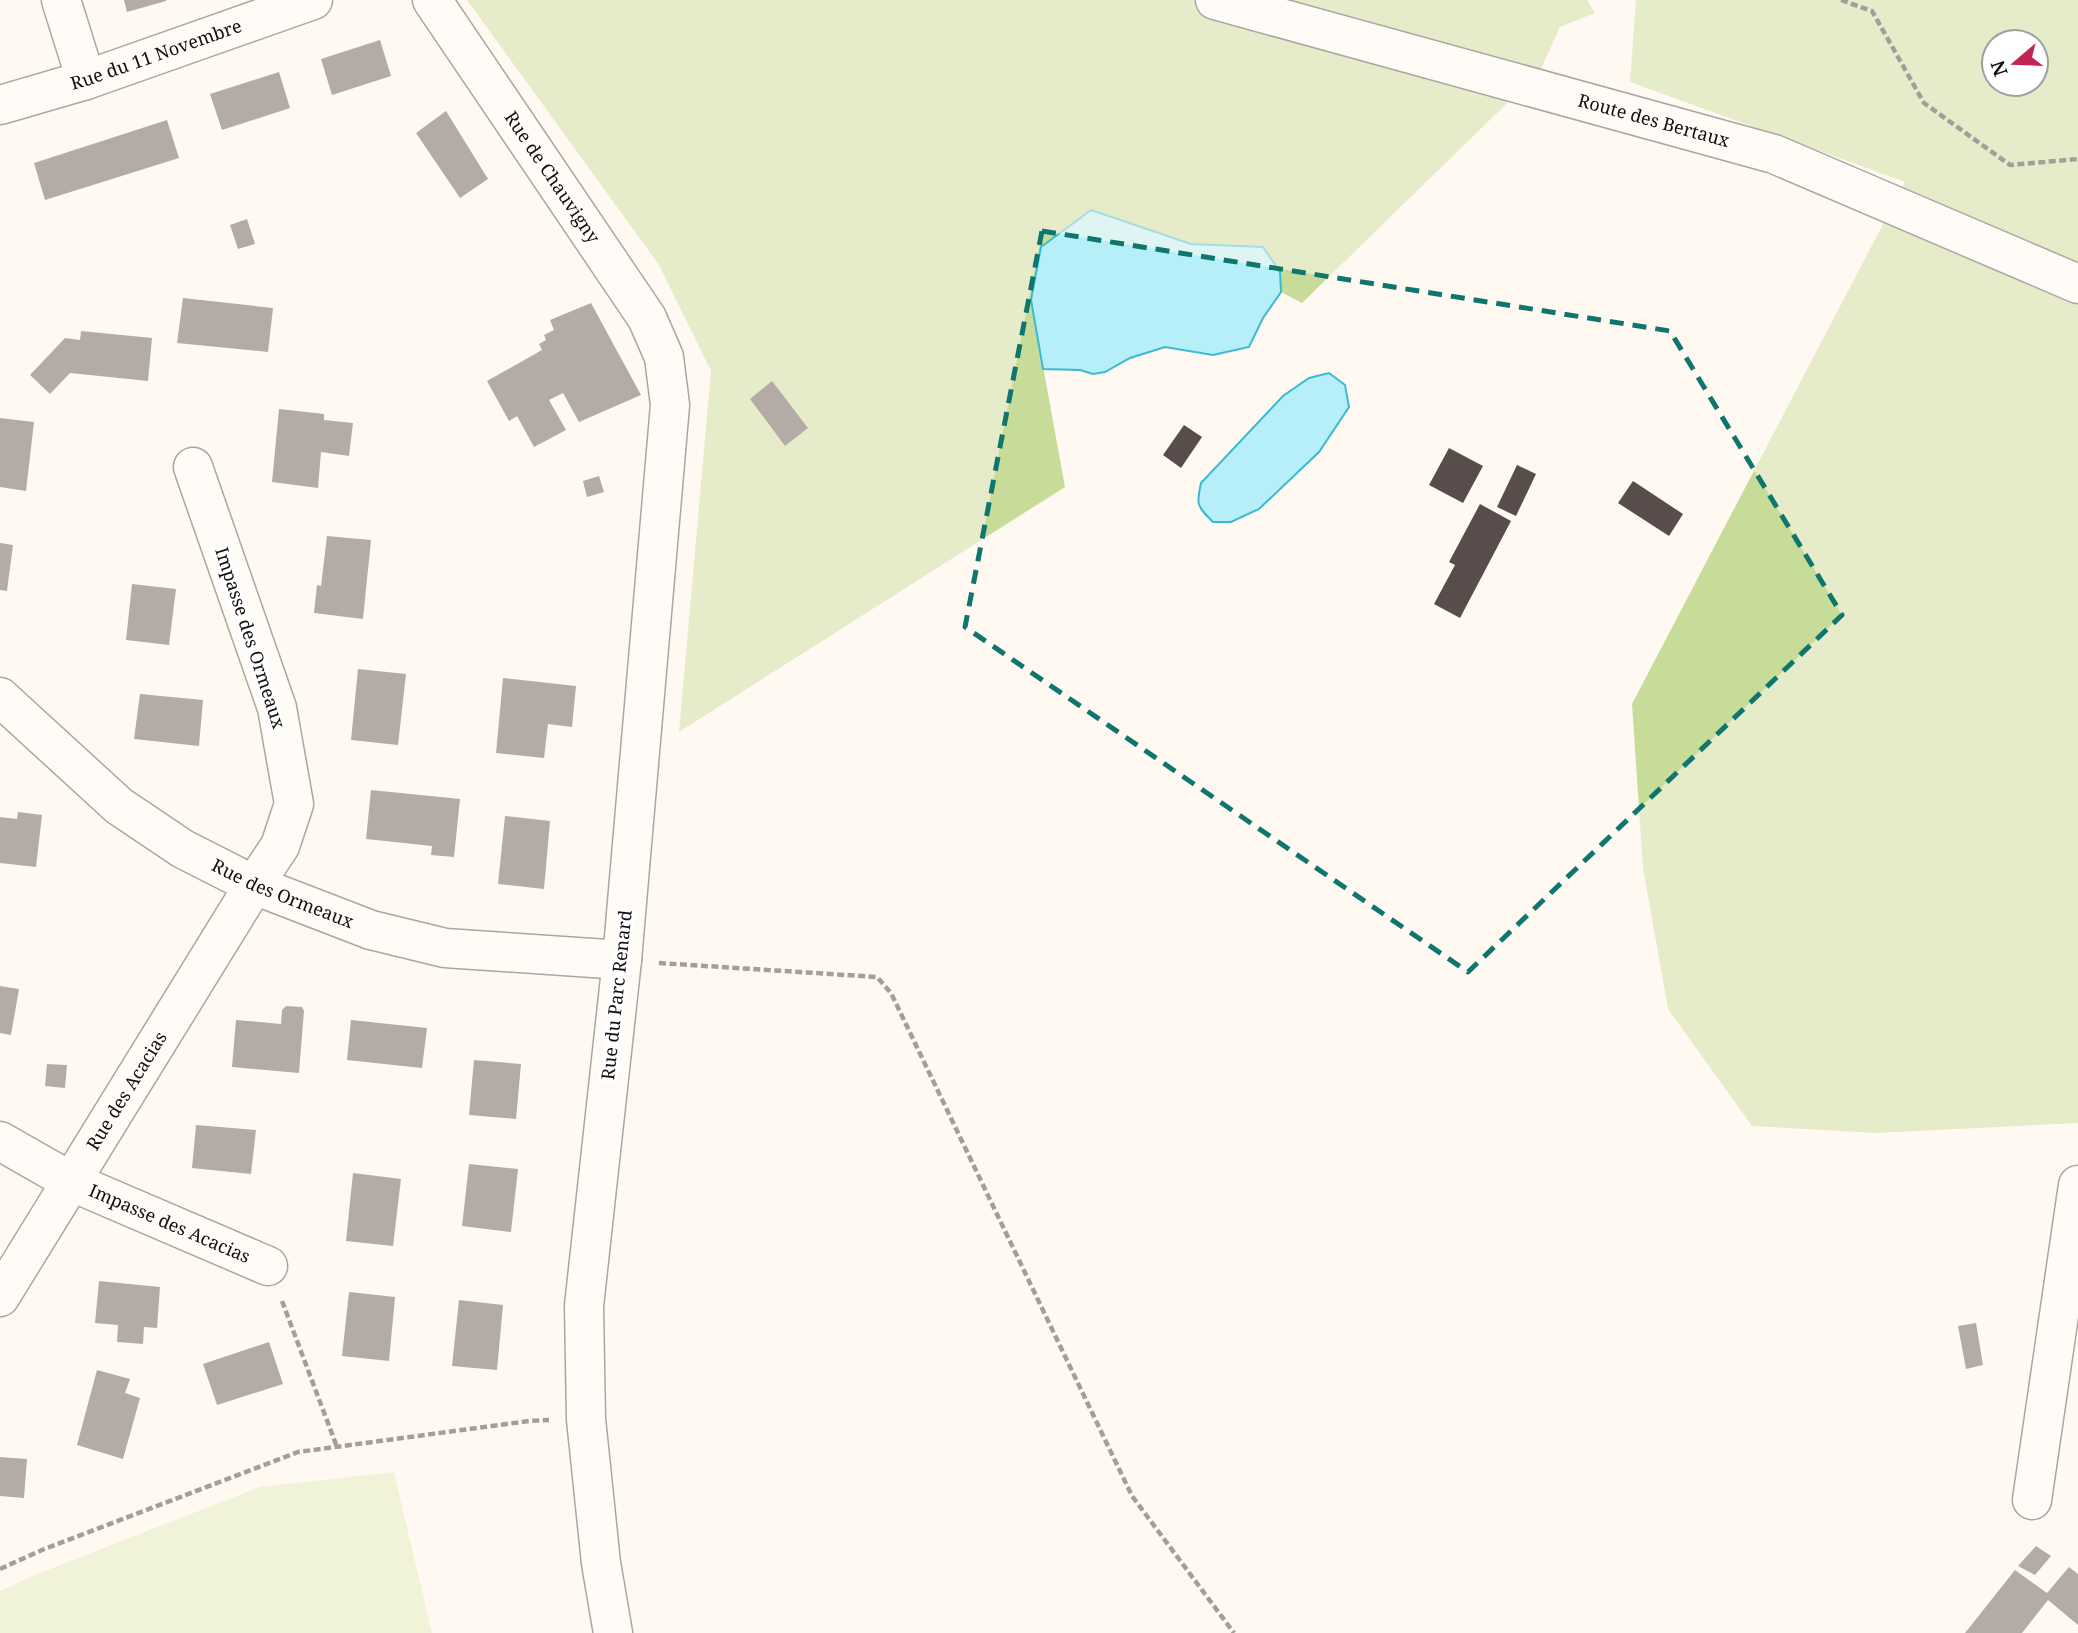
<svg xmlns="http://www.w3.org/2000/svg" width="2078" height="1633" viewBox="0 0 2078 1633" font-family="'Noto Serif',serif">
<style>
.green{fill:#e0ebba}
.forest{fill:#c8dc99;fill-rule:evenodd}
.water{fill:#b6eff7;stroke:#3bbad0;stroke-width:2}
.building{fill:#594d4c}
.lines{fill:none;stroke-linecap:round;stroke-linejoin:round}
.minor-casing{stroke:#434343;stroke-width:41}
.path{stroke:#323232;stroke-width:4.5;stroke-dasharray:7 3.5;stroke-linecap:butt}
.minor{stroke:#fff;stroke-width:38}
.marked{fill:none;stroke:#0f766e;stroke-width:5;stroke-dasharray:14 9;stroke-linejoin:round}
.labels{text-anchor:middle;stroke-width:7;stroke-linejoin:round;paint-order:stroke}
.street-label{font-size:18px;fill:#101010;stroke:#fff}
</style>
<rect width="100%" height="100%" fill="#fff9f2"/>
<!-- green -->
<path class="green" d="M394 1472 432 1633H0V1591L32 1576 260 1487Z"/>
<!-- forest -->
<g class="forest">
<path d="M467 0H1587L1595 13 1560 27 1540 71 1302 303 1281 292 1280 272 1262 247 1191 244 1092 210 1041 246 1031 300 1065 487 679 732 711 371 659 265Z"/>
<path d="M1636 0H2078V1123L1876 1133 1752 1126 1668 1009 1643 868 1632 704 1905 182 1630 82ZM1994 42H2036V84H1994Z"/>
</g>
<!-- water -->
<g class="water">
<path d="M1091 210 1191 244 1263 247 1280 272 1281 292 1263 318 1249 347 1213 355 1165 347 1130 358 1105 372 1093 374 1080 370 1043 369 1031 300 1041 247Z"/>
<path d="M1329 373 1345 385 1349 407 1319 452 1259 509 1231 522H1213C1197 506 1196 505 1201 483L1283 396 1309 378Z"/>
</g>
<!-- building -->
<g class="building">
<path d="M124 0H166V1L127 12Z"/>
<path d="M380 40 391 76 332 95 321 59Z"/>
<path d="M279 72 290 108 222 130 210 94Z"/>
<path d="M446 111 488 179 460 198 416 133Z"/>
<path d="M167 120 179 158 45 200 34 163Z"/>
<path d="M247 219 255 244 238 249 230 225Z"/>
<path d="M183 298 273 308 268 352 177 343Z"/>
<path d="M591 303 641 395 579 422 563 393 549 400 566 430 534 447 517 416 509 421 487 381 542 350 539 344 546 340 544 335 554 330 550 320Z"/>
<path d="M81 331 152 338 148 381 70 373 50 394 30 375 65 338 80 340Z"/>
<path d="M772 381 808 428 785 446 750 399Z"/>
<path d="M279 409 324 414V420L353 423 349 456 321 452 318 488 272 482Z"/>
<path d="M0 418 34 422 26 491 0 487Z"/>
<path d="M1184 425 1202 437 1181 468 1163 455Z"/>
<path d="M1449 448 1483 466 1463 503 1429 485Z"/>
<path d="M1517 465 1536 474 1516 516 1497 507Z"/>
<path d="M599 476 604 492 587 497 583 481Z"/>
<path d="M1633 481 1683 514 1669 536 1618 503Z"/>
<path d="M1480 504 1511 521 1460 618 1434 604 1455 565 1449 562Z"/>
<path d="M327 536 371 540 363 619 314 613 317 585 321 586Z"/>
<path d="M0 543 13 545 7 591 0 590Z"/>
<path d="M132 584 176 589 169 645 126 640Z"/>
<path d="M358 669 406 674 398 745 351 740Z"/>
<path d="M503 678 576 686 572 727 548 724 544 758 496 753Z"/>
<path d="M140 694 203 700 199 746 134 739Z"/>
<path d="M371 790 460 799 454 857 431 855 432 846 366 839Z"/>
<path d="M18 812 42 815 36 867 0 863V817L17 819Z"/>
<path d="M505 816 550 821 544 889 498 884Z"/>
<path d="M0 986 19 989 11 1035 0 1033Z"/>
<path d="M286 1006 302 1007 304 1011 299 1073 232 1067 236 1020 281 1024 282 1010Z"/>
<path d="M351 1020 427 1028 422 1068 347 1060Z"/>
<path d="M474 1060 521 1064 516 1119 469 1115Z"/>
<path d="M47 1064 67 1065 65 1088 45 1086Z"/>
<path d="M196 1125 256 1130 251 1174 192 1168Z"/>
<path d="M469 1164 518 1169 511 1232 462 1226Z"/>
<path d="M353 1173 401 1179 393 1246 346 1241Z"/>
<path d="M99 1281 160 1287 157 1328 144 1327 143 1344 117 1342 118 1325 95 1323Z"/>
<path d="M349 1292 395 1297 389 1361 342 1356Z"/>
<path d="M459 1300 503 1305 497 1370 452 1366Z"/>
<path d="M1976 1323 1983 1365 1966 1369 1958 1326Z"/>
<path d="M269 1342 283 1384 217 1405 203 1364Z"/>
<path d="M97 1370 130 1379 125 1393 140 1398 123 1459 77 1445Z"/>
<path d="M0 1457 27 1459 24 1498 0 1496Z"/>
<path d="M2036 1546 2051 1556 2035 1575 2018 1566Z"/>
<path d="M2069 1567 2078 1574V1625L2048 1600 2022 1633H1965L2015 1570 2047 1593Z"/>
</g>
<g class="lines">
<defs>
<g id="minor">
<path d="M61 0 86 80"/>
<path id="s1" d="M432 0 647 318 664 357 670 405 622 960 584 1306 586 1419 601 1563 613 1633"/>
<path id="s2" d="M1215 0 1774 154 2078 284"/>
<path id="s3" d="M0 105 86 80 313 0"/>
<path id="s4" d="M0 697 119 806 183 849 254 885 371 930 445 948 622 960"/>
<path id="s5" d="M0 1141 72 1182 268 1266"/>
<path id="s6" d="M0 1297 254 885 280 846 294 804 277 708 193 467"/>
<path d="M2032 1500 2078 1185"/>
</g>
</defs>
<!-- minor casing -->
<use href="#minor" class="minor-casing"/>
<!-- path -->
<g class="path">
<path d="M1841 0 1872 11 1924 103 2010 165 2078 159"/>
<path d="M659 963 877 977 891 993 1132 1496 1234 1633"/>
<path d="M282 1301 337 1447"/>
<path d="M0 1569 42 1550 298 1452 529 1421 549 1420"/>
</g>
<!-- minor -->
<use href="#minor" class="minor"/>
</g>
<!-- marked area -->
<path d="M0 0H2078V1633H0ZM1042 231 1670 331 1842 615 1468 972 965 627Z" fill="#fff9f2" fill-opacity=".55" fill-rule="evenodd"/>
<path class="marked" d="M1042 231 1670 331 1842 615 1468 972 965 627Z"/>
<g class="labels">
<!-- street labels -->
<g class="street-label">
<text dy="6" stroke="none"><textPath href="#s3" startOffset="164">Rue du 11 Novembre</textPath></text>
<text dy="6" stroke="none"><textPath href="#s2" startOffset="455">Route des Bertaux</textPath></text>
<text dy="6" stroke="none"><textPath href="#s1" startOffset="214">Rue de Chauvigny</textPath></text>
<text transform="translate(250 638) rotate(72)" y="6">Impasse des Ormeaux</text>
<text dy="6" stroke="none"><textPath href="#s4" startOffset="348">Rue des Ormeaux</textPath></text>
<text transform="translate(617 995) rotate(-84)" y="6">Rue du Parc Renard</text>
<text dy="6" stroke="none"><textPath href="#s6" startOffset="242">Rue des Acacias</textPath></text>
<text dy="6" stroke="none"><textPath href="#s5" startOffset="189">Impasse des Acacias</textPath></text>
</g>
</g>
<!-- north arrow -->
<g transform="translate(2015 63) rotate(251)"><circle r="33" fill="#ffffff" stroke="#9f9f9f" stroke-width="2"/>
<path d="M0-5L12 26L0 18L-12 26Z" fill="#c42453"/>
<text y="-10" font-size="19" font-weight="bold" text-anchor="middle" fill="#101010">N</text>
</g>
</svg>
